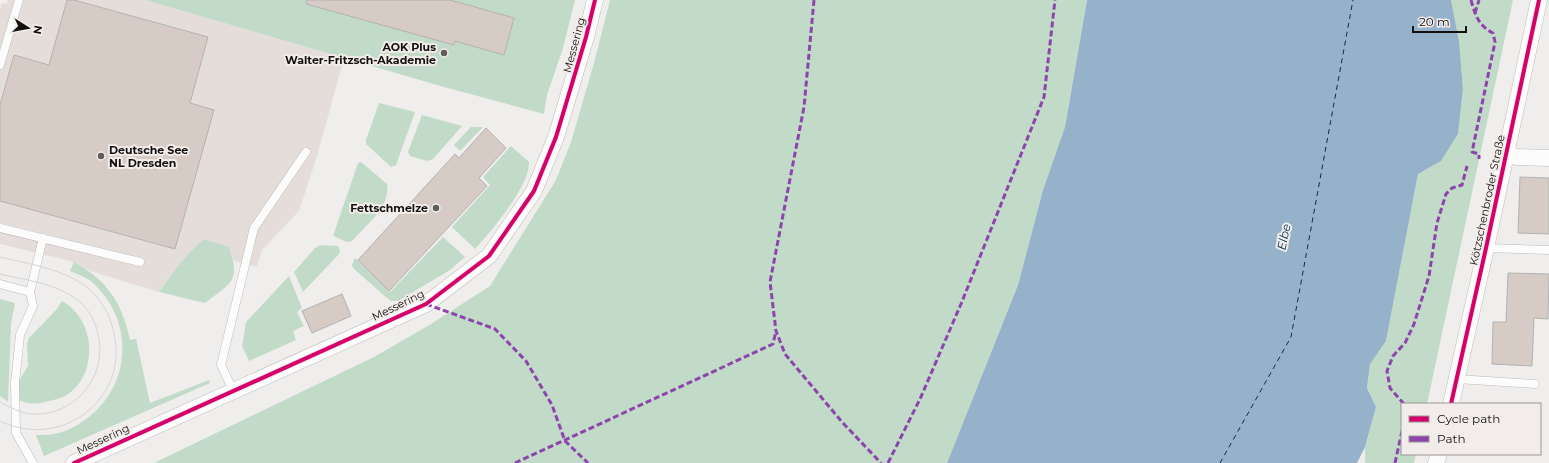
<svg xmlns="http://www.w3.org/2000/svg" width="1549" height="463" viewBox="0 0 1549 463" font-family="Montserrat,sans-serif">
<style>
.built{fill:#e5ddda}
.green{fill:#c1dbc8}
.water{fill:#96b2ca}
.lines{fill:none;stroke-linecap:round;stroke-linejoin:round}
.ferry{stroke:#003154;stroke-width:1;stroke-dasharray:5 4;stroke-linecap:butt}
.building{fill:#d6cbc5;stroke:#b4b2b1}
.service-casing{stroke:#bdbbb9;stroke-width:9}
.minor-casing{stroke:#bdbbb9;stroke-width:17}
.service{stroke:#fdfcfc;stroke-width:8}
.minor{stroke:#fdfcfc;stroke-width:16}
.tram{stroke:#d5d4d4;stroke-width:1}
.quiet{stroke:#8e44ad;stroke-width:3;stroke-dasharray:6 3;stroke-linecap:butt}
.cycleway-casing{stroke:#f2edea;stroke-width:6}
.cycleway{stroke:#d6006c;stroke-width:4}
.poi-dot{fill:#605e5d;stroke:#f2edea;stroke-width:1.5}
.labels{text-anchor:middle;stroke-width:4;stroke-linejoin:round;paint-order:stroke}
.street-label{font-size:11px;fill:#131110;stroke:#f2edea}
.poi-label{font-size:11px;font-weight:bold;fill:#131110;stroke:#f2edea;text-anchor:end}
.water-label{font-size:12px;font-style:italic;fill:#003154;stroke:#f2edea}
</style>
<rect width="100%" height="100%" fill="#f0eeec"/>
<!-- built -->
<path class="built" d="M8 0H145L344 58 318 153 299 211 262 250 257 267 234 261 229 247 204 239 193 249 169 277 159 292 90 271 74 262 0 244V9L2 3 7 4Z"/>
<!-- green -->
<g class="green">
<path d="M145 0H575L563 48 547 95 544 114 444 87Z"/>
<path d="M610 0H1087L1065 127 1043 190 1018 285 947 463H154L374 357 431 324 490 286 556 180 571 142 594 63Z"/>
<path d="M1451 0H1513L1427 404H1402V454H1416L1414 463H1365V447L1376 407 1367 388 1370 363 1386 341 1418 174 1441 161 1458 134 1463 89 1459 41Z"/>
<path d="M379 103 415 112 396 165 391 167 366 144V140Z"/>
<path d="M422 115 462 126 433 159 427 161 410 156 408 152Z"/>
<path d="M471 127H483L460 151 454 145Z"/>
<path d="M511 146 529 162C530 186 491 231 475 249L452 227 490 185 483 177Z"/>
<path d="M361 162 387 184C391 207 365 226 352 241L347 242 333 236 358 163Z"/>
<path d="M443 237 465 257 450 270 398 301H391L387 298 353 268 352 265 355 258 390 292Z"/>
<path d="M204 239 229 247C241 282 231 283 205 303L159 292C172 273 186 254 204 239Z"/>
<path d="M320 245 338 246 340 251 339 254 303 292 294 272 315 248Z"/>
<path d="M74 262C108 281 122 303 130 340L136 339 150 403 209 380 210 383 44 456 36 435C43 435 51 435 58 433 69 431 81 423 90 416 133 381 133 319 92 282 86 277 77 274 70 271Z"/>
<path d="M289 276 302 308 297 312 304 326 293 331 296 340 249 361 242 346 246 322Z"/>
<path d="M0 299 15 303 11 324 8 402 0 396Z"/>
<path d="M62 301C95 319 100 373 67 395 62 398 55 400 49 401 39 404 29 405 19 400V381L28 366 27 344 29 338 56 310Z"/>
</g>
<!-- water -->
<path class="water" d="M1087 0H1451L1459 41 1463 89 1458 134 1441 161 1418 174 1386 341 1370 364 1367 388 1376 407 1365 447 1357 463H947L1018 285 1043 190 1065 127Z"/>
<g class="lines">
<!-- ferry -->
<path class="ferry" d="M1220 463 1291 337 1353 0"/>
</g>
<!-- building -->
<g class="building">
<path d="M67 0H74L208 37 190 103 214 110 175 249 0 201V105L14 55 49 65Z"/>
<path d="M307 0H450L514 18 504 55 455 41 454 45 306 4Z"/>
<path d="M486 128 506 148 479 178 487 186 389 291 358 260 455 154 459 158Z"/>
<path d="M1520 177 1549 178V234L1518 233Z"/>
<path d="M1508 273 1549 274 1548 319 1534 318 1532 366 1492 364 1493 322H1506Z"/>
<path d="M342 294 351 316 312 333 302 311Z"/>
</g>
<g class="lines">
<defs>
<g id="service">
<path d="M0 65 19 0"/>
<path d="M0 228 140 262"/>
<path d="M1486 248 1549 250"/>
<path d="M0 284 30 292"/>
<path d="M1457 379 1535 384"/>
<path d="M233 390 221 365 254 228 306 152"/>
<path d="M33 463 16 433 15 383 20 335 33 306 30 292 43 238"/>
</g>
<g id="minor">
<path d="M1506 155 1518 157 1549 158"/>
<path d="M1451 404 1486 248 1539 0"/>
<path d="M74 463 426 304 489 256 534 191 556 137 586 37 595 0"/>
<path d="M1436 463 1439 454"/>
</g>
</defs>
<!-- service casing -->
<use href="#service" class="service-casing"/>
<!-- minor casing -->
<use href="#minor" class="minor-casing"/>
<!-- service -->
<use href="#service" class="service"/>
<!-- minor -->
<use href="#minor" class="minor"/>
<!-- tram -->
<g class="tram">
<path d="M0 257C29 264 64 269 88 288 100 298 108 312 112 326 134 395 64 452 0 421"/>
<path d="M0 274C25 280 54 283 75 298 86 306 94 318 97 330 110 373 77 417 31 414 20 413 10 407 0 402"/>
</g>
<!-- quiet -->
<g class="quiet">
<path d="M814 0 804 107 770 282 776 331 785 354 842 422 881 463"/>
<path d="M1471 0C1475 15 1479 26 1493 33L1495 42 1472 152 1479 154V159"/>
<path d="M1475 13 1479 0"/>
<path d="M426 304 495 329 526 361 552 405 565 441 588 463"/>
<path d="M1404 404 1390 388 1387 371 1393 356 1405 343 1414 324 1429 276 1437 223 1446 194 1452 188 1462 185 1467 166"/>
<path d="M515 463 773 344 776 331"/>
<path d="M888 463 920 399 961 304 1044 97 1055 0"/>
<path d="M1395 463 1402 431"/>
</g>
<defs>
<g id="cycleway">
<path d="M1451 404 1486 248 1539 0"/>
<path d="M74 463 426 304 489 256 534 191 556 137 586 37 595 0"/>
</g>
</defs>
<!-- cycleway casing -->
<use href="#cycleway" class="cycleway-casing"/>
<!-- cycleway -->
<use href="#cycleway" class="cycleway"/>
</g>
<!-- markers -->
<g class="poi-dot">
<circle cx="444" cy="53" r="4"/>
<circle cx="101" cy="156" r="4"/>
<circle cx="436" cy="208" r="4"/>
</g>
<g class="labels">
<!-- street labels -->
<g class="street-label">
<text transform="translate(574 45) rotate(-75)" y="4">Messering</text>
<text transform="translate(1487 200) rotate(-78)" y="4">Kötzschenbroder Straße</text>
<text transform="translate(398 305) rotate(-26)" y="4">Messering</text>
<text transform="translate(103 439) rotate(-25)" y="4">Messering</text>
</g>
<!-- poi labels -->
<g class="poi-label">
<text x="436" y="51">AOK Plus<tspan x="436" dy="13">Walter-Fritzsch-Akademie</tspan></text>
<text x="109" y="154" text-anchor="start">Deutsche See<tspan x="109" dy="13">NL Dresden</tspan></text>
<text x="428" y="212">Fettschmelze</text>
</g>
<!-- water labels -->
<g class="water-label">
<text transform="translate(1284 237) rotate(-78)" y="4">Elbe</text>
</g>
</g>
<!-- legend -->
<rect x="1401" y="403" width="140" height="52" fill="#f2edea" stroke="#999593"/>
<rect x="1409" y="416" width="20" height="6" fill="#d6006c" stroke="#999593"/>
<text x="1437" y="423" font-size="12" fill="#131110">Cycle path</text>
<rect x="1409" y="436" width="20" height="6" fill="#8e44ad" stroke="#999593"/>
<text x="1437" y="443" font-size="12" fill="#131110">Path</text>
<!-- north arrow -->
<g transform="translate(28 28) rotate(101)" stroke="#f2edea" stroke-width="3" paint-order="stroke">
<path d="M0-3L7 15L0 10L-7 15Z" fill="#131110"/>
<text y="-6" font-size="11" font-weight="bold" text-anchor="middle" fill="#131110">N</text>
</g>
<!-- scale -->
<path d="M1413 26v6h53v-6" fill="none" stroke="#131110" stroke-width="2"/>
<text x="1419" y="26" font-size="12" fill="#131110" stroke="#f2edea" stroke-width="3" paint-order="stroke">20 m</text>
</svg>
